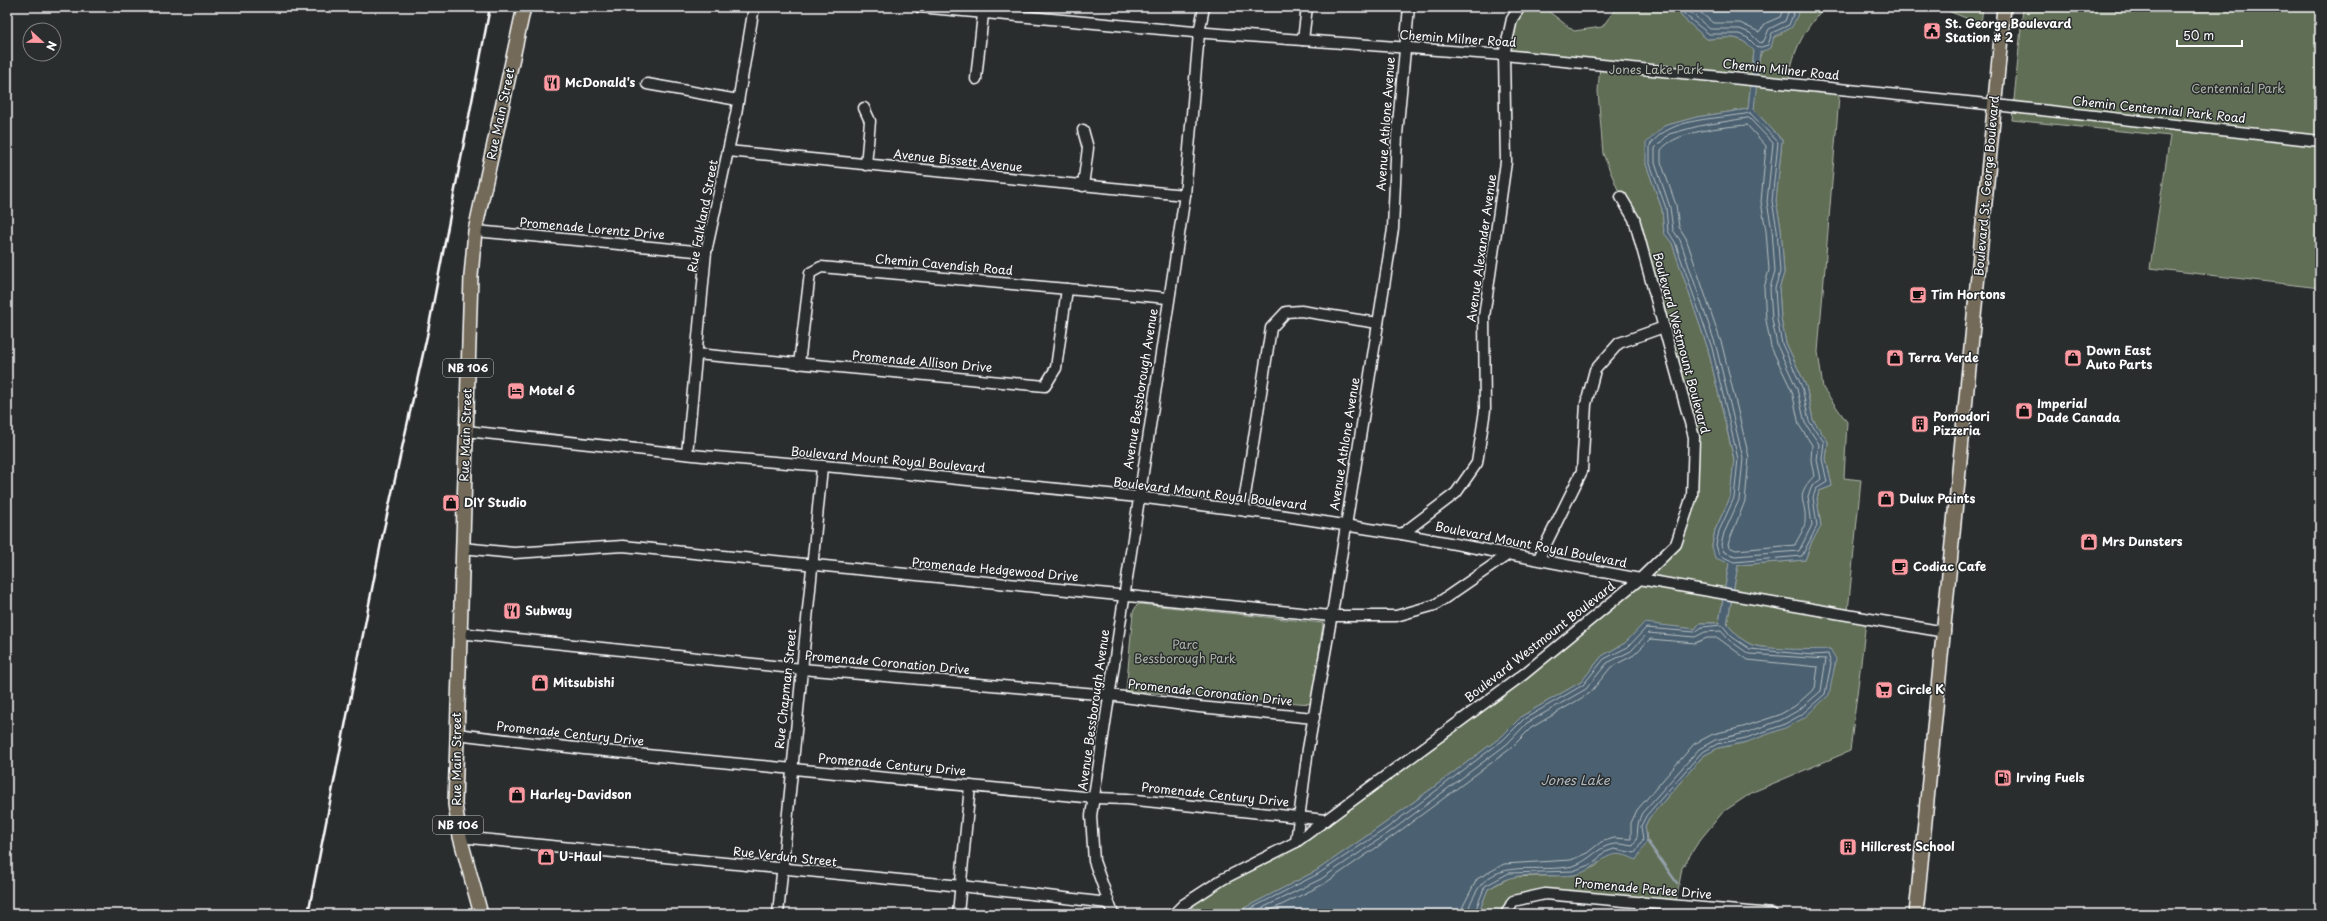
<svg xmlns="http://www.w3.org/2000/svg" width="2327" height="921" viewBox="0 0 2327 921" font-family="'Playpen Sans',sans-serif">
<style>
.green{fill:#616e56;stroke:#b0b6aa}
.water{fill:#4b616f;stroke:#93a0a9}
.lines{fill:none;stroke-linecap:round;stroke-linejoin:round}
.shore{stroke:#b7c0c5;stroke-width:1}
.stream{stroke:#93a0a9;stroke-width:2.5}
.minor-casing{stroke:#fff;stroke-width:13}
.major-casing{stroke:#fff;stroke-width:16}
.minor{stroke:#2a2d2e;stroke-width:10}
.major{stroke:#736b5a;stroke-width:13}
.rail{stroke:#fff;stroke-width:2.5}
.labels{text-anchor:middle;stroke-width:3;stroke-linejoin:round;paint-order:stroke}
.shield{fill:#2a2d2e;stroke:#bfc0c0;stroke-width:1}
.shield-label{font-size:11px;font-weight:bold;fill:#fff}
.poi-label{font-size:12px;font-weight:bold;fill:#fff;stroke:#2a2d2e;text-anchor:start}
.street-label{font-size:12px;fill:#fff;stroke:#2a2d2e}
.park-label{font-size:12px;fill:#b0b6aa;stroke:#2a2d2e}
.water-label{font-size:13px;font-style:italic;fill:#aeb8be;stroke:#2a2d2e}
</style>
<rect width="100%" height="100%" fill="#2a2d2e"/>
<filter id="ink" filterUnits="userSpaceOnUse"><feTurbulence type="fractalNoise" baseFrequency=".025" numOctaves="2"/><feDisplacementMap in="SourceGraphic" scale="8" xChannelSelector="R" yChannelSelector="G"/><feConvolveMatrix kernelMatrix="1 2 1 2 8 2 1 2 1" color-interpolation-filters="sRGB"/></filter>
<g filter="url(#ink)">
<!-- green -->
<g class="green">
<path d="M1520 7H1543L1574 31 1602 27 1617 7H1677L1682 17 1707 39C1729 38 1739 33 1754 51L1748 109 1697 117 1664 126 1646 164 1662 209 1664 233 1672 243 1708 349 1734 460 1730 498 1715 530 1712 546 1714 551 1729 563 1719 623H1700L1695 629 1644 624 1625 643 1602 656 1581 682 1522 716 1501 737 1384 824 1316 871 1233 914H1174L1183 905 1296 842 1524 674 1676 544 1692 496 1694 437 1634 219 1621 197 1603 154 1598 91 1600 65 1504 55Z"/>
<path d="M1757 7H1825C1805 28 1793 50 1789 79L1840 85 1818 352 1823 388 1847 422 1844 478 1861 480 1848 611 1867 614 1850 751 1753 792 1723 812 1699 841 1682 868 1676 902 1545 894 1513 901 1506 914H1478L1488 889 1511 877 1574 875 1596 866 1605 856 1615 853 1625 854 1647 841 1645 826 1649 818 1703 756 1718 748 1747 742 1833 672 1835 665 1830 649C1817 651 1761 650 1750 644 1741 640 1734 632 1727 624L1738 565 1805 560 1812 541 1821 526 1817 499 1819 491 1832 486 1826 459 1828 442 1813 420 1806 386 1786 343 1781 318 1779 289 1784 273 1781 228 1776 201 1782 140 1754 110C1756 85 1752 42 1782 34Z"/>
<path d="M1938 7H1983L1981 24Z"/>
<path d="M2023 7H2320V288L2150 268 2170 136 2012 120Z"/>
<path d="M1140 604 1323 623 1312 704 1126 691 1133 612 1137 605Z"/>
</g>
<!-- water -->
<path class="water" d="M1677 7H1801L1792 27 1774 36 1771 48 1760 52 1754 110 1782 140 1776 201 1781 228 1784 273 1779 289 1781 318 1786 343 1806 386 1813 420 1828 442 1826 459 1832 486 1819 491 1817 499 1821 527 1812 541 1805 560 1738 565 1727 624C1734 632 1741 640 1750 644 1761 650 1817 650 1830 649L1836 659 1829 695 1804 718 1785 728 1747 742 1718 748 1703 756 1649 818 1645 826 1647 841 1636 860C1605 843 1602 869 1574 875 1556 878 1526 872 1510 878 1502 880 1495 885 1488 889L1478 914H1233L1316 871 1384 824 1501 737 1522 716 1581 682 1602 656 1625 643 1644 623 1695 629 1700 623H1719L1729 563 1715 558 1712 546 1715 530 1730 498 1734 459 1708 349 1672 243 1664 233 1662 209 1646 164V143L1664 126 1697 117 1748 109 1754 51C1739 33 1729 38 1707 39L1682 17Z"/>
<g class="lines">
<!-- shore -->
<g class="shore">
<path d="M1681 7 1685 15 1709 34H1739L1748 38 1758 48 1768 45 1772 33 1789 25 1796 7"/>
<path d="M1687 7 1689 11 1710 29H1740L1750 33 1760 43 1764 41 1769 29 1785 21 1790 7"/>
<path d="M1694 7 1713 23H1740L1759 32 1766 23 1780 17 1784 7"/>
<path d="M1750 113 1778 142 1772 201 1777 229 1780 272 1775 288 1777 319 1782 344 1802 387 1809 421 1824 442 1822 459 1827 482 1816 489 1813 497 1817 526 1802 556 1734 562 1719 555 1716 545 1719 531 1734 498 1738 459 1712 348 1675 242 1668 231 1666 208 1650 164V145C1671 116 1718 120 1750 113Z"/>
<path d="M1749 118 1773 143 1767 202 1772 230 1775 271 1770 288 1772 319 1777 345 1797 389 1805 423 1819 444 1817 460 1821 479 1812 486 1808 496 1812 525 1799 551 1735 556 1724 552 1721 545 1724 533 1739 500 1743 458 1716 346 1680 240 1673 230 1670 207 1655 163V148L1669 134 1699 126Z"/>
<path d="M1747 125 1766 146 1761 202 1766 231 1769 270 1764 288 1766 320 1771 347 1792 391 1799 425 1812 445 1811 460 1814 476C1793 498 1807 499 1805 522 1805 529 1797 539 1795 545L1736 550 1729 547 1728 544 1745 501 1749 457 1722 345 1686 238 1679 227 1676 205 1661 162V150C1675 131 1724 127 1747 125Z"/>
<path d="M1240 914 1318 874 1387 828 1503 740 1524 719 1583 685 1604 659 1628 647 1646 628 1695 632 1702 627 1722 625 1732 637 1750 649 1813 655 1828 654 1831 664 1825 694 1801 715 1783 725 1746 738 1717 744 1701 753 1646 816 1641 826 1643 840 1635 853 1614 849 1603 853 1594 863 1573 871 1509 873 1485 886 1474 914"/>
<path d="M1250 914 1321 879 1390 832 1507 744 1527 723 1586 689 1607 663 1631 651 1648 633 1695 637 1705 632 1721 631 1729 640 1749 654 1826 659 1821 691 1799 710 1781 720 1745 733 1715 740 1699 749 1642 813C1634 828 1641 835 1633 846 1628 846 1622 843 1615 844 1599 845 1590 861 1573 866 1540 874 1494 856 1475 894 1472 900 1468 907 1468 914"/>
<path d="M1263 914 1324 884 1393 836 1510 749 1531 728 1590 693 1611 667 1634 655 1650 639 1695 643 1707 638H1718L1748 660 1818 667 1815 688 1795 706 1779 715 1743 727 1713 734 1694 744 1637 810 1631 823V839L1614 838 1601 842 1587 853 1571 860 1504 864 1477 879 1463 906 1462 914"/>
</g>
<!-- stream -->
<path class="stream" d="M1647 841 1677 883"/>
<defs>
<g id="minor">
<path d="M919 7 1194 32 1504 55 1977 103 2320 141"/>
<path d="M1303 40 1307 7"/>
<path d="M976 79 983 14"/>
<path d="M647 84 738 100"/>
<path d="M864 108 870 121 866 165"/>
<path d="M1083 130 1088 148 1083 186"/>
<path d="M728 151 1185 195"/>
<path d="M475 231 706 252"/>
<path d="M696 354 1045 386 1056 368 1067 289"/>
<path d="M799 364 810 273 821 267 1168 298"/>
<path d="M466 431 703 456 847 468 1138 497 1279 515 1402 534 1640 579 1945 632"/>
<path d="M687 454 706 252 736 114 754 7"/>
<path d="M1245 511 1244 502 1271 328 1286 312 1301 311 1378 323"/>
<path d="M1402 534 1456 493 1477 463 1485 410 1484 317 1506 162 1504 55 1512 19 1520 7"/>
<path d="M462 548 514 553 623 546 1331 616H1396L1435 605 1509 554"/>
<path d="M1539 558 1582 471 1586 404 1595 370 1619 343 1664 327"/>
<path d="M459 633 802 669 1109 695 1199 707 1314 718"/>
<path d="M456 734 584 749 1095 798 1127 799 1326 820"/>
<path d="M460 837 961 886 1108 903"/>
<path d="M1296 842 1308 749 1333 608 1393 229 1397 135 1409 7"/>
<path d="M778 914 822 467"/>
<path d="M958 914 970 786"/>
<path d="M1113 914 1094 861 1091 816 1185 195 1199 33 1204 7"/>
<path d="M1174 914 1183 905 1223 879 1296 842 1524 674 1640 579 1676 544 1692 496 1694 437 1634 219 1621 197"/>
<path d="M1506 914 1513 901 1545 894 1772 914"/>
<path d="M1640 914 1641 902"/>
</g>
<g id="major">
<path d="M481 914 460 837 455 804 471 276 475 231 524 7"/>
<path d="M1916 914 2004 7"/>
</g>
</defs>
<!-- minor casing -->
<use href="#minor" class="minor-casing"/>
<!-- major casing -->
<use href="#major" class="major-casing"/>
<!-- minor -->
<use href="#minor" class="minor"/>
<!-- major -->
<use href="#major" class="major"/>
<!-- rail -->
<path class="rail" d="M308 914 383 533 427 336 490 7"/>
</g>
</g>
<!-- icons -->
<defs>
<symbol id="civic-square" viewBox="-11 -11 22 22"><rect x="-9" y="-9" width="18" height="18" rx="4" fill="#ff9aa2" stroke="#2a2d2e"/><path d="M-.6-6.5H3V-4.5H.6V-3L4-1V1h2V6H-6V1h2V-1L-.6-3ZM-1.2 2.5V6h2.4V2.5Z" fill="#111"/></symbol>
<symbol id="restaurant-square" viewBox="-11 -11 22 22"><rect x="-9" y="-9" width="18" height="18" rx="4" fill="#ff9aa2" stroke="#2a2d2e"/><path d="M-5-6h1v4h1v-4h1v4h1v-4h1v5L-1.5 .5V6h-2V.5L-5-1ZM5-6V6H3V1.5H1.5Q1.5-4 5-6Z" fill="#111"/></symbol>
<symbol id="cafe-square" viewBox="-11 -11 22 22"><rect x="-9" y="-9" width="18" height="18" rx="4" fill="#ff9aa2" stroke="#2a2d2e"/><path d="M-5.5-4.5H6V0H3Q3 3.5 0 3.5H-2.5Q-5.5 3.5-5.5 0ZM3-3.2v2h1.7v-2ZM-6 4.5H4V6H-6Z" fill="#111"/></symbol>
<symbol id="shop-square" viewBox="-11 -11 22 22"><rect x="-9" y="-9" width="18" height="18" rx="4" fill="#ff9aa2" stroke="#2a2d2e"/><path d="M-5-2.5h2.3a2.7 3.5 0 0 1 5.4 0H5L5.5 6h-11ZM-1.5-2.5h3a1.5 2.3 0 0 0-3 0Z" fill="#111"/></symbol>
<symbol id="hotel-square" viewBox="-11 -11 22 22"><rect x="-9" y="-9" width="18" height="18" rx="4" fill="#ff9aa2" stroke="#2a2d2e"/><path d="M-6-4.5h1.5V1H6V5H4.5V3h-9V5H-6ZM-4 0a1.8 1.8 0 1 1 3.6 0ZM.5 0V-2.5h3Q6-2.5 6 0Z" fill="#111"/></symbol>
<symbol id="building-square" viewBox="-11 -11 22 22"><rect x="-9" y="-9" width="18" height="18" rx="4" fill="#ff9aa2" stroke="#2a2d2e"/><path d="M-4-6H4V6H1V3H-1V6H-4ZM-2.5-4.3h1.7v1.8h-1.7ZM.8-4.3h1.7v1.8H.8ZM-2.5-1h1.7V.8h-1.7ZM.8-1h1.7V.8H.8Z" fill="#111"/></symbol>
<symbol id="supermarket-square" viewBox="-11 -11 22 22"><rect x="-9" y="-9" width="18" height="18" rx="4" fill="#ff9aa2" stroke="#2a2d2e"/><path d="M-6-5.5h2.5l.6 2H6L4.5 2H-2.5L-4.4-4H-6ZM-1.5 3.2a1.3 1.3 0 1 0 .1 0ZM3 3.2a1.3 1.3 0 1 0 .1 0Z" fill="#111"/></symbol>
<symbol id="fuel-square" viewBox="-11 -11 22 22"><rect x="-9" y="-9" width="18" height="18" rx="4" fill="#ff9aa2" stroke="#2a2d2e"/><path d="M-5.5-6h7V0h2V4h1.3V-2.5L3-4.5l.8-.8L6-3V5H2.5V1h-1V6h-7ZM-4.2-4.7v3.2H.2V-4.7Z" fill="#111"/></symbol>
</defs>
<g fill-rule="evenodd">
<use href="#civic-square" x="1922" y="21" width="20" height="20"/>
<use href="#restaurant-square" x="542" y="73" width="20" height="20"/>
<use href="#cafe-square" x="1908" y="285" width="20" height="20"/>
<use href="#shop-square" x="1885" y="348" width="20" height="20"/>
<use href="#shop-square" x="2063" y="348" width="20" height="20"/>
<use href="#hotel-square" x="506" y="381" width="20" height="20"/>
<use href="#shop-square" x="2014" y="401" width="20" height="20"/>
<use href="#building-square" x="1910" y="414" width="20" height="20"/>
<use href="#shop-square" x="1876" y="489" width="20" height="20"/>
<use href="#shop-square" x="441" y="493" width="20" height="20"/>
<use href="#shop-square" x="2079" y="532" width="20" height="20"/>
<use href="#cafe-square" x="1890" y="557" width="20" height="20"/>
<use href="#restaurant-square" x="502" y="601" width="20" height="20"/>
<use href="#shop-square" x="530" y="673" width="20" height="20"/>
<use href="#supermarket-square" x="1874" y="680" width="20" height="20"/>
<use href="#fuel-square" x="1993" y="768" width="20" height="20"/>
<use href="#shop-square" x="507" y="785" width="20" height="20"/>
<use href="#building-square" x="1838" y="837" width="20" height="20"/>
<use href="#shop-square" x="536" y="847" width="20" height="20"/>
</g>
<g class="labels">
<!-- shield labels -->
<g class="shield">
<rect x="443" y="359" width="50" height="18" rx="3"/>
<rect x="433" y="816" width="50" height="18" rx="3"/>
</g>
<g class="shield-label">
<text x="468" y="372">NB 106</text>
<text x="458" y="829">NB 106</text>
</g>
<!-- poi labels -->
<g class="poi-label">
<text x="1945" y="28">St. George Boulevard<tspan x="1945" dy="14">Station # 2</tspan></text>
<text x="565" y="87">McDonald's</text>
<text x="1931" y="299">Tim Hortons</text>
<text x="2086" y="355">Down East<tspan x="2086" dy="14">Auto Parts</tspan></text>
<text x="1908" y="362">Terra Verde</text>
<text x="529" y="395">Motel 6</text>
<text x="2037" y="408">Imperial<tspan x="2037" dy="14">Dade Canada</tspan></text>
<text x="1933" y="421">Pomodori<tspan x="1933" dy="14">Pizzeria</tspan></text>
<text x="1899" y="503">Dulux Paints</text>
<text x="464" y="507">DIY Studio</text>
<text x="2102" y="546">Mrs Dunsters</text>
<text x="1913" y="571">Codiac Cafe</text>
<text x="525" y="615">Subway</text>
<text x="553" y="687">Mitsubishi</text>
<text x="1897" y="694">Circle K</text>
<text x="2016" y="782">Irving Fuels</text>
<text x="530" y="799">Harley-Davidson</text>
<text x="1861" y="851">Hillcrest School</text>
<text x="559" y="861">U-Haul</text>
</g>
<!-- street labels -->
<g class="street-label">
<text transform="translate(1458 39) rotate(4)" y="4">Chemin Milner Road</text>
<text transform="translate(1781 70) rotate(6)" y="4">Chemin Milner Road</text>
<text transform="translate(2159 110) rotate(6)" y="4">Chemin Centennial Park Road</text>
<text transform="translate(501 114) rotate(-78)" y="4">Rue Main Street</text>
<text transform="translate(1386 124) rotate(-86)" y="4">Avenue Athlone Avenue</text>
<text transform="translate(958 161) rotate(6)" y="4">Avenue Bissett Avenue</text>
<text transform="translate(1987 186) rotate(-85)" y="4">Boulevard St. George Boulevard</text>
<text transform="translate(703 216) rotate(-79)" y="4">Rue Falkland Street</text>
<text transform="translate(592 229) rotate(5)" y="4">Promenade Lorentz Drive</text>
<text transform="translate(1482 248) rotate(-82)" y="4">Avenue Alexander Avenue</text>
<text transform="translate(944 265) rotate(5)" y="4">Chemin Cavendish Road</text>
<text transform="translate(1681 343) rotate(75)" y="4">Boulevard Westmount Boulevard</text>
<text transform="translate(922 362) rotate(5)" y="4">Promenade Allison Drive</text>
<text transform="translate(1141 389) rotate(-81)" y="4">Avenue Bessborough Avenue</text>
<text transform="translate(466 435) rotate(-88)" y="4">Rue Main Street</text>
<text transform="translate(1345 444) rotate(-81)" y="4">Avenue Athlone Avenue</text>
<text transform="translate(888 460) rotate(5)" y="4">Boulevard Mount Royal Boulevard</text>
<text transform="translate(1210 494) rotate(7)" y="4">Boulevard Mount Royal Boulevard</text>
<text transform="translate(1531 545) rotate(11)" y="4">Boulevard Mount Royal Boulevard</text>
<text transform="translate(995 570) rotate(5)" y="4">Promenade Hedgewood Drive</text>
<text transform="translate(1540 642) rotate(-38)" y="4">Boulevard Westmount Boulevard</text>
<text transform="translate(887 663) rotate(5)" y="4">Promenade Coronation Drive</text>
<text transform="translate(786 689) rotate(-84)" y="4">Rue Chapman Street</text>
<text transform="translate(1210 693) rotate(6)" y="4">Promenade Coronation Drive</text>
<text transform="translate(1094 710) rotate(-82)" y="4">Avenue Bessborough Avenue</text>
<text transform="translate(570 734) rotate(6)" y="4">Promenade Century Drive</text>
<text transform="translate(457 759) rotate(-90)" y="4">Rue Main Street</text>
<text transform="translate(892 765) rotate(5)" y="4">Promenade Century Drive</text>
<text transform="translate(1215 795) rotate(6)" y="4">Promenade Century Drive</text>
<text transform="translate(785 857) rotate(6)" y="4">Rue Verdun Street</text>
<text transform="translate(1643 889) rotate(5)" y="4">Promenade Parlee Drive</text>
</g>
<!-- park labels -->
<g class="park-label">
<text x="1656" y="74">Jones Lake Park</text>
<text x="2238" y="93">Centennial Park</text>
<text x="1185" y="649">Parc<tspan x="1185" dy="14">Bessborough Park</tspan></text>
</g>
<!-- water labels -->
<g class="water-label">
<text x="1575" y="785">Jones Lake</text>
</g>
</g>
<!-- margin -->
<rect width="2327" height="921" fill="none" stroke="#2a2d2e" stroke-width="24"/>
<rect x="12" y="12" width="2303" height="897" fill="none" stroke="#fff" stroke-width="1.5" filter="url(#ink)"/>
<!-- north arrow -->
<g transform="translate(42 42) rotate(112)"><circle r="19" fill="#2a2d2e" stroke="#7f8182"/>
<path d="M0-3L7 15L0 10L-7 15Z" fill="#ff9aa2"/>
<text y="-6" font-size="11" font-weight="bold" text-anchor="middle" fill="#ffffff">N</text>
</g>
<!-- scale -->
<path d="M2177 40v6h65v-6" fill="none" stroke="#ffffff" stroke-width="2"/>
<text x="2183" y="40" font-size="12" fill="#ffffff" stroke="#2a2d2e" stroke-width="3" paint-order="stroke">50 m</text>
</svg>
